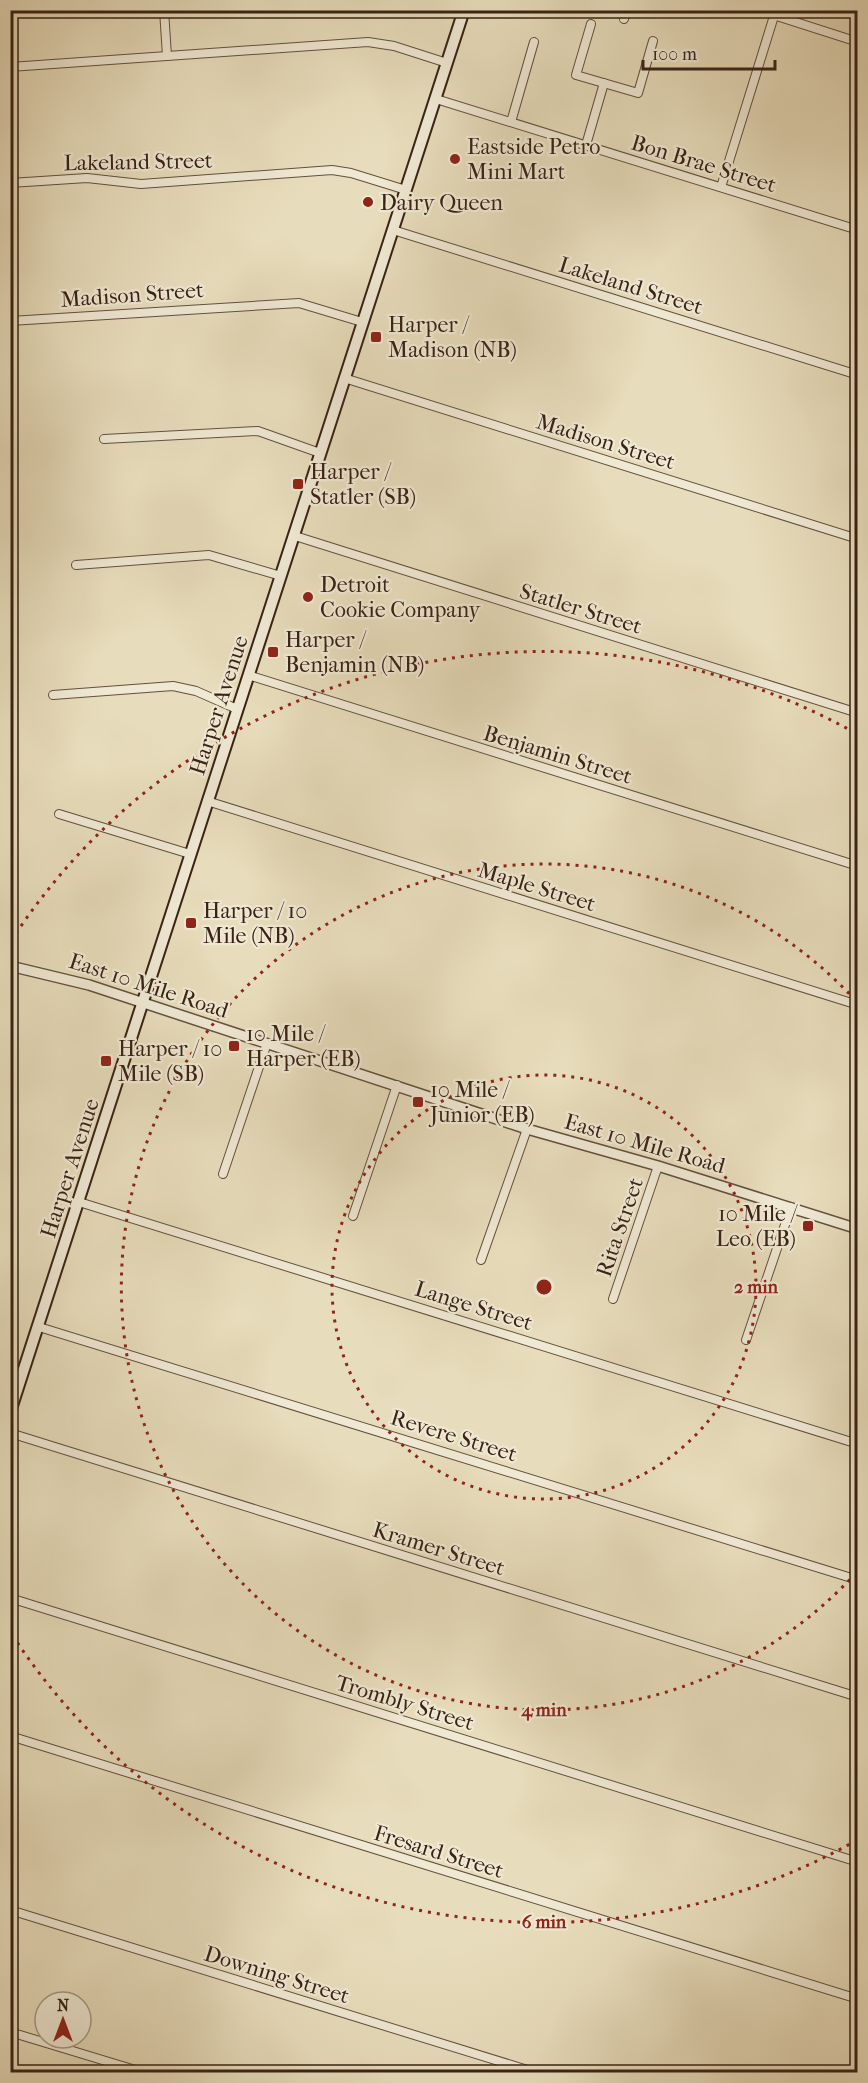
<svg xmlns="http://www.w3.org/2000/svg" width="868" height="2083" viewBox="0 0 868 2083" font-family="'IM FELL French Canon',serif">
<style>
.lines{fill:none;stroke-linecap:round;stroke-linejoin:round}
.minor-casing{stroke:#64503e;stroke-width:10}
.tertiary-casing{stroke:#64503e;stroke-width:12}
.secondary-casing{stroke:#392215;stroke-width:14}
.minor{stroke:#efe8d3;stroke-width:8}
.tertiary{stroke:#efe8d3;stroke-width:9}
.secondary{stroke:#efe8d3;stroke-width:10}
.ring{fill:none;stroke:#8f2418;stroke-width:3;stroke-dasharray:3 6}
.poi-dot{fill:#8f2418;stroke:#efe8d3;stroke-width:2}
.labels{text-anchor:middle;stroke-width:4.5;stroke-linejoin:round;paint-order:stroke}
.poi-label{font-size:22px;fill:#392215;stroke:#efe8d3;text-anchor:start}
.street-label{font-size:22px;fill:#392215;stroke:#efe8d3}
.centre{fill:#8f2418;stroke:#efe8d3;stroke-width:3}
.ring-label{font-size:18px;text-anchor:middle;font-weight:bold;fill:#8f2418;stroke:#efe8d3;stroke-width:4.5;stroke-linejoin:round;paint-order:stroke}
</style>
<rect width="100%" height="100%" fill="#e7dcbb"/>
<filter id="stains"><feTurbulence type="fractalNoise" baseFrequency=".00333" numOctaves="4"/><feColorMatrix values="0 0 0 0 .2 0 0 0 0 .09 0 0 0 0 .02 0 0 0 .5 -.17"/></filter>
<radialGradient id="worn" r=".72"><stop offset=".6" stop-color="#630" stop-opacity="0"/><stop offset="1" stop-color="#630" stop-opacity=".3"/></radialGradient>
<g class="lines">
<defs>
<g id="minor">
<path d="M164 10 167 56"/>
<path d="M758 10 858 42"/>
<path d="M624 19 627 10"/>
<path d="M591 24 576 75 638 93 653 41"/>
<path d="M10 67 368 42 394 46 447 63"/>
<path d="M436 99 858 230"/>
<path d="M511 122 534 42"/>
<path d="M586 145 604 83"/>
<path d="M10 183 87 178 141 184 332 170 351 173 406 190"/>
<path d="M721 187 774 16"/>
<path d="M393 230 858 375"/>
<path d="M10 321 299 303 362 322"/>
<path d="M344 378 858 539"/>
<path d="M104 439 258 431 320 453"/>
<path d="M295 536 858 713"/>
<path d="M76 565 209 555 281 576"/>
<path d="M248 675 858 866"/>
<path d="M53 695 173 686 196 691 237 709"/>
<path d="M207 801 858 1005"/>
<path d="M59 814 190 854"/>
<path d="M223 1174 267 1043"/>
<path d="M79 1202 858 1444"/>
<path d="M353 1216 397 1085"/>
<path d="M481 1260 527 1129"/>
<path d="M613 1299 658 1166"/>
<path d="M39 1327 858 1580"/>
<path d="M746 1340 791 1207"/>
<path d="M10 1433 858 1697"/>
<path d="M10 1598 858 1862"/>
<path d="M10 1736 858 1999"/>
<path d="M10 1910 534 2072"/>
<path d="M10 2032 142 2072"/>
</g>
<path id="tertiary" d="M10 966 89 985 527 1129 658 1166 858 1229"/>
<path id="secondary" d="M10 1412 464 10"/>
</defs>
<!-- minor casing -->
<use href="#minor" class="minor-casing"/>
<!-- tertiary casing -->
<use href="#tertiary" class="tertiary-casing"/>
<!-- secondary casing -->
<use href="#secondary" class="secondary-casing"/>
<!-- minor -->
<use href="#minor" class="minor"/>
<!-- tertiary -->
<use href="#tertiary" class="tertiary"/>
<!-- secondary -->
<use href="#secondary" class="secondary"/>
</g>
<!-- distance rings -->
<g class="ring">
<circle cx="544" cy="1287" r="212"/>
<path d="M856 1573A423 423 0 1 1 856 1001"/>
<path d="M857 1840A635 635 0 0 1 11 1633M11 941A635 635 0 0 1 857 734"/>
</g>
<!-- markers -->
<g class="poi-dot">
<circle cx="455" cy="159" r="6"/>
<circle cx="368" cy="202" r="6"/>
<rect x="370" y="331" width="12" height="12" rx="3"/>
<rect x="292" y="478" width="12" height="12" rx="3"/>
<circle cx="308" cy="597" r="6"/>
<rect x="267" y="646" width="12" height="12" rx="3"/>
<rect x="185" y="917" width="12" height="12" rx="3"/>
<rect x="228" y="1040" width="12" height="12" rx="3"/>
<rect x="100" y="1055" width="12" height="12" rx="3"/>
<rect x="412" y="1096" width="12" height="12" rx="3"/>
<rect x="802" y="1220" width="12" height="12" rx="3"/>
</g>
<g class="labels">
<!-- poi labels -->
<g class="poi-label">
<text x="467" y="154">Eastside Petro<tspan x="467" dy="25">Mini Mart</tspan></text>
<text x="380" y="210">Dairy Queen</text>
<text x="388" y="332">Harper /<tspan x="388" dy="25">Madison (NB)</tspan></text>
<text x="310" y="479">Harper /<tspan x="310" dy="25">Statler (SB)</tspan></text>
<text x="320" y="592">Detroit<tspan x="320" dy="25">Cookie Company</tspan></text>
<text x="285" y="647">Harper /<tspan x="285" dy="25">Benjamin (NB)</tspan></text>
<text x="203" y="918">Harper / 10<tspan x="203" dy="25">Mile (NB)</tspan></text>
<text x="246" y="1041">10 Mile /<tspan x="246" dy="25">Harper (EB)</tspan></text>
<text x="118" y="1056">Harper / 10<tspan x="118" dy="25">Mile (SB)</tspan></text>
<text x="430" y="1097">10 Mile /<tspan x="430" dy="25">Junior (EB)</tspan></text>
<text x="796" y="1221" text-anchor="end">10 Mile /<tspan x="796" dy="25">Leo (EB)</tspan></text>
</g>
<!-- street labels -->
<g class="street-label">
<text transform="translate(138 161) rotate(-1)" y="8">Lakeland Street</text>
<text transform="translate(704 163) rotate(17)" y="8">Bon Brae Street</text>
<text transform="translate(631 285) rotate(17)" y="8">Lakeland Street</text>
<text transform="translate(132 294) rotate(-4)" y="8">Madison Street</text>
<text transform="translate(606 441) rotate(17)" y="8">Madison Street</text>
<text transform="translate(581 608) rotate(17)" y="8">Statler Street</text>
<text transform="translate(218 705) rotate(-72)" y="8">Harper Avenue</text>
<text transform="translate(558 754) rotate(17)" y="8">Benjamin Street</text>
<text transform="translate(537 886) rotate(17)" y="8">Maple Street</text>
<text transform="translate(149 985) rotate(18)" y="8">East 10 Mile Road</text>
<text transform="translate(645 1143) rotate(16)" y="8">East 10 Mile Road</text>
<text transform="translate(69 1168) rotate(-72)" y="8">Harper Avenue</text>
<text transform="translate(619 1227) rotate(-71)" y="8">Rita Street</text>
<text transform="translate(474 1305) rotate(17)" y="8">Lange Street</text>
<text transform="translate(454 1435) rotate(17)" y="8">Revere Street</text>
<text transform="translate(439 1548) rotate(17)" y="8">Kramer Street</text>
<text transform="translate(405 1702) rotate(17)" y="8">Trombly Street</text>
<text transform="translate(439 1851) rotate(17)" y="8">Fresard Street</text>
<text transform="translate(277 1974) rotate(17)" y="8">Downing Street</text>
</g>
</g>
<circle cx="544" cy="1287" r="9" class="centre"/>
<g class="ring-label">
<text x="756" y="1293">2 min</text>
<text x="544" y="1716">4 min</text>
<text x="544" y="1928">6 min</text>
</g>
<!-- margin -->
<rect width="868" height="2083" fill="none" stroke="#e7dcbb" stroke-width="36"/>
<rect x="12" y="12" width="844" height="2059" fill="none" stroke="#392215" stroke-width="3"/>
<rect x="18" y="18" width="832" height="2047" fill="none" stroke="#392215" stroke-width="1.5"/>
<!-- north arrow -->
<g transform="translate(63 2020)"><circle r="28" fill="#efe8d3" stroke="#a69987" stroke-width="1.5"/>
<path d="M0-4.5L10 22L0 15L-10 22Z" fill="#8f2418"/>
<text y="-9" font-size="16" font-weight="bold" text-anchor="middle" fill="#392215">N</text>
</g>
<!-- scale -->
<path d="M643 60v9h132v-9" fill="none" stroke="#392215" stroke-width="3"/>
<text x="652" y="60" font-size="18" fill="#392215" stroke="#efe8d3" stroke-width="4.5" paint-order="stroke">100 m</text>
<rect width="100%" height="100%" filter="url(#stains)"/>
<rect width="100%" height="100%" fill="url(#worn)"/>
</svg>
